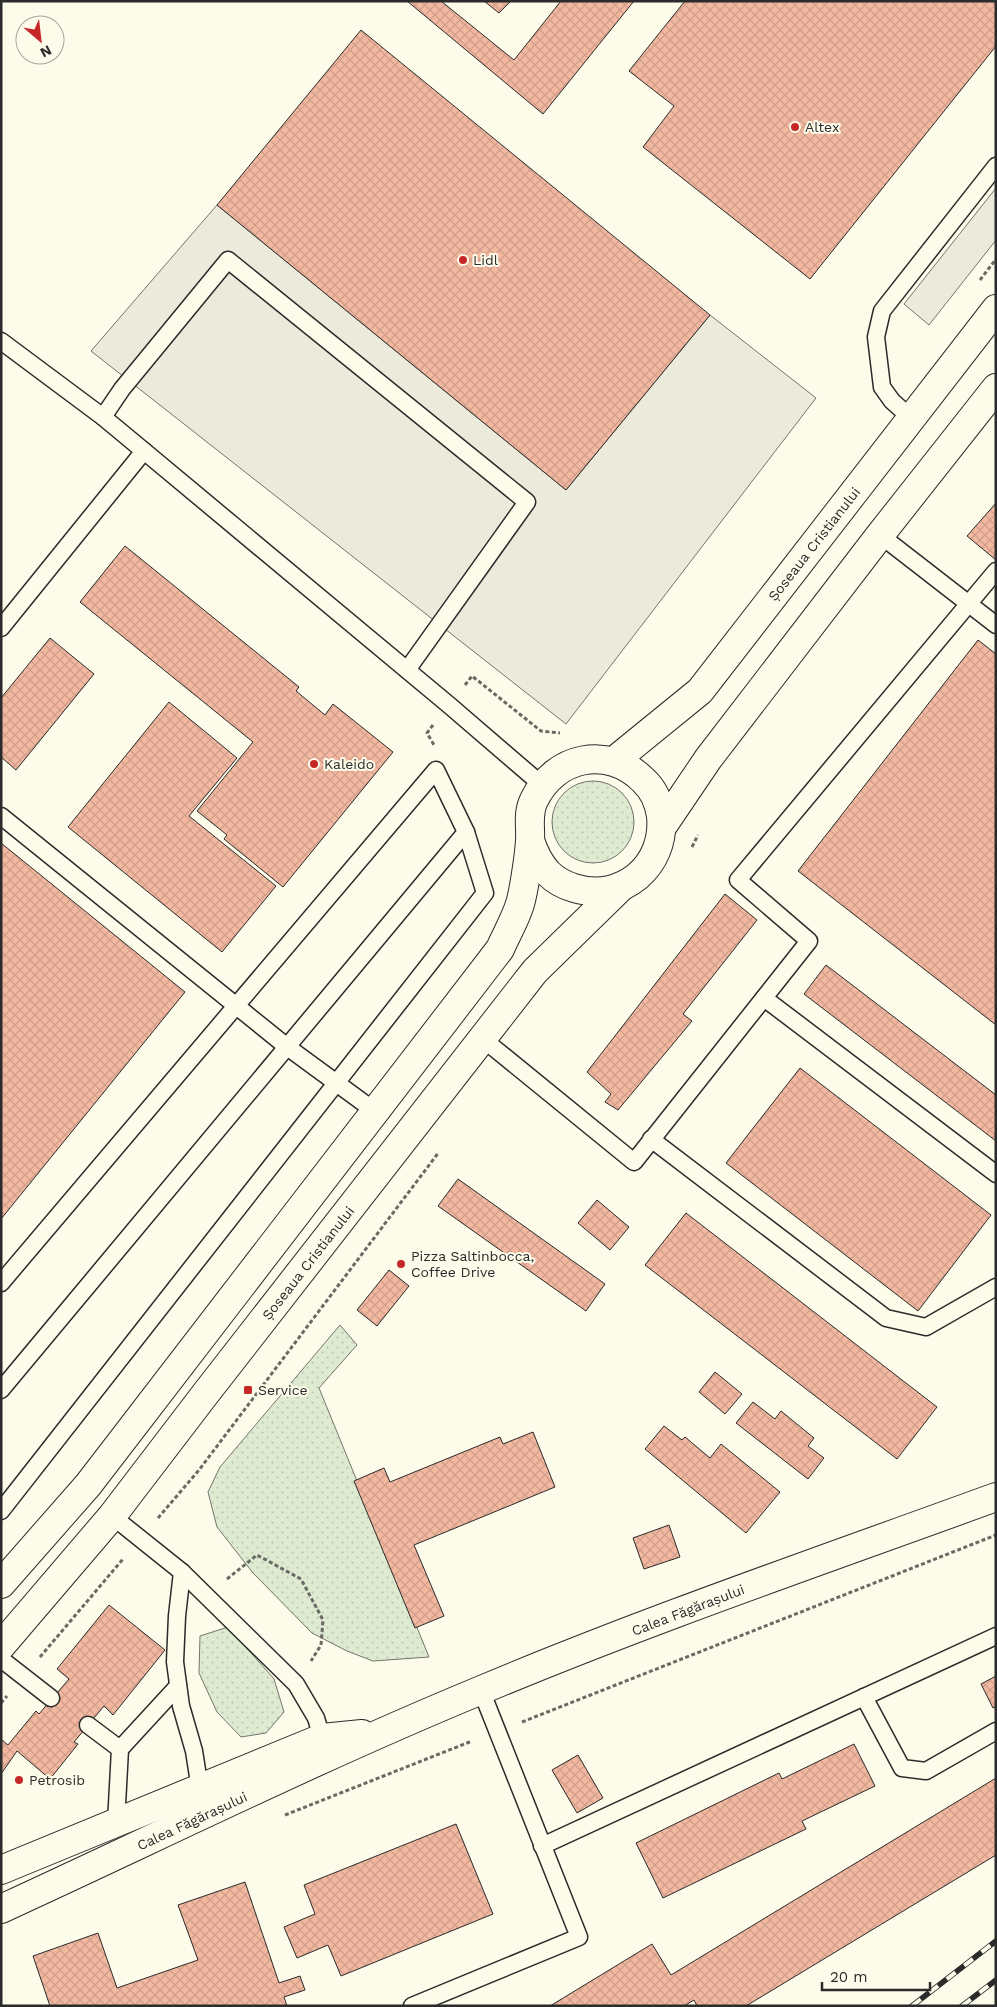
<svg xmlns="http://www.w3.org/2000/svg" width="997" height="2007" viewBox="0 0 997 2007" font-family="'Work Sans',sans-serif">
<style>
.grass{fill:url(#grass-dots);stroke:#74746e}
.parking{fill:#eceadb;stroke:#74746e}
.building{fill:url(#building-cross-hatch);stroke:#2b2b2b}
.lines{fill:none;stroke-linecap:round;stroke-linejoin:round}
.lane-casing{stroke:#2b2b2b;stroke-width:19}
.secondary-casing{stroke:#2b2b2b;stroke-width:30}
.primary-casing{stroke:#2b2b2b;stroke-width:30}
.path{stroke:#6a6964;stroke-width:3;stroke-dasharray:4 2.5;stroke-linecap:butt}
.lane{stroke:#fdfbea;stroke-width:16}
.secondary{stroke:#fdfbea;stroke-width:28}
.primary{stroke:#fdfbea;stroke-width:28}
.rail-casing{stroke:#2b2b2b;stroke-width:5.5}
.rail{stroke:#fdfbea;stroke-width:4;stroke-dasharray:11;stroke-linecap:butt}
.poi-dot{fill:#c62828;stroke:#fdfbea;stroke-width:2}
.labels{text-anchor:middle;stroke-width:4;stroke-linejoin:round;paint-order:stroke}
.poi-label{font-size:14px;fill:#2b2b2b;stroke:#fdfbea;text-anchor:start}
.street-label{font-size:14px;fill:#2b2b2b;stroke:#fdfbea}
</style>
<defs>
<pattern id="grass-dots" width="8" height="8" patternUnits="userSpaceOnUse" patternTransform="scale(1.25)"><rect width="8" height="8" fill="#deebd1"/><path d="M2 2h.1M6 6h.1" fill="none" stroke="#bfcab4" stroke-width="1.8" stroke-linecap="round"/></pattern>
<pattern id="building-cross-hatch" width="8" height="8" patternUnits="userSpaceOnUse" patternTransform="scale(1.25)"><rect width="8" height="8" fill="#f2b8a0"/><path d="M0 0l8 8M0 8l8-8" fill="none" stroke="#d09e8a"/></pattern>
</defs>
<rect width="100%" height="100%" fill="#fdfbea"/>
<!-- grass -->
<g class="grass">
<circle cx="593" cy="822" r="41"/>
<path d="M340 1325 357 1345 319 1388 429 1657 373 1661 347 1651 312 1633 253 1573 217 1527 208 1492 220 1467Z"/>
<path d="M228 1627 274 1679 284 1712 266 1733 241 1737 217 1712 199 1673 200 1636Z"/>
</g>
<!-- parking -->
<g class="parking">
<path d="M996 188V240L929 325 904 304Z"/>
<path d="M217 205 566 490 710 315 816 398 566 724 91 351Z"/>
</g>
<!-- building -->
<g class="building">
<path d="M407 1H441L514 60 561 1H634L543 114Z"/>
<path d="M484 1H511L499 13Z"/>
<path d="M685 1H996V46L810 279 643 147 674 106 629 71Z"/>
<path d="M361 30 710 315 566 490 217 205Z"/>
<path d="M996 503V560L967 536Z"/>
<path d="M125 546 299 687 296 691 325 715 333 704 393 752 283 887 224 839 227 835 197 811 253 742 80 602Z"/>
<path d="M50 638 94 674 16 770 1 757V698Z"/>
<path d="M978 640 996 654V1025L798 871Z"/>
<path d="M169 702 237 758 189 816 276 886 222 952 68 827Z"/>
<path d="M1 843 185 992 1 1219Z"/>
<path d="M725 894 757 920 683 1014 692 1021 618 1110 605 1102 611 1094 587 1072Z"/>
<path d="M826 965 996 1095V1141L804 994Z"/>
<path d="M800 1068 991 1215 918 1311 726 1163Z"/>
<path d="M458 1179 605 1284 586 1311 438 1206Z"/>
<path d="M597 1200 629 1227 610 1250 578 1223Z"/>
<path d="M686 1213 937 1407 897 1459 645 1265Z"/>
<path d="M389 1270 409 1286 377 1326 357 1310Z"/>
<path d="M715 1372 742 1394 725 1414 699 1392Z"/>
<path d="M753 1402 775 1419 781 1411 814 1438 808 1446 824 1458 808 1479 736 1423Z"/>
<path d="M664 1426 682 1440 685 1437 710 1458 721 1444 780 1492 746 1533 645 1449Z"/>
<path d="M533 1432 555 1487 414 1545 444 1616 415 1628 354 1481 384 1468 390 1482 500 1437 503 1444Z"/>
<path d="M669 1525 680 1557 644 1569 633 1538Z"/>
<path d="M109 1605 165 1650 113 1715 104 1706 74 1742 78 1744 50 1779 17 1751 1 1774V1739L8 1745 36 1711 39 1714 69 1679 57 1669Z"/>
<path d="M996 1676V1707L993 1708 981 1684Z"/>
<path d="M854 1744 875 1786 802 1821 806 1829 663 1898 636 1843 779 1773 782 1779Z"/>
<path d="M578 1755 603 1798 577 1813 552 1770Z"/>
<path d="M996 1778V1855L746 2006H697L694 2000 684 2006H550L652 1944 671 1975Z"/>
<path d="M456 1824 493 1914 341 1976 328 1945 297 1958 284 1927 315 1914 304 1885Z"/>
<path d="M245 1882 279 1983 300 1976 305 1990 284 1997 287 2006H50L33 1956 98 1933 117 1988 198 1960 178 1905Z"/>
</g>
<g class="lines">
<defs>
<g id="lane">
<path d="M1 341 103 417 144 451 449 705 542 785"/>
<path d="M103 417 122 389 228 260 527 502 407 670"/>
<path d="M911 418 892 401 882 387 876 337 882 311 996 166"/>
<path d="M880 535 996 625"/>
<path d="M1 628 144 451"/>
<path d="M1 816 286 1046 376 1112"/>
<path d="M764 998 996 1174"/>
<path d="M483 1039 634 1162 809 941 738 880 996 571"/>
<path d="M651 1139 886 1318 926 1327 996 1287"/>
<path d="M1 1283 436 770 466 832 1 1390"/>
<path d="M1 1511 485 893 466 832"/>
<path d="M112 1516 182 1572 296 1684 316 1718 322 1738"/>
<path d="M182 1572 177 1616 175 1662 181 1706 194 1751 200 1789"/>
<path d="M1 1659 51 1698"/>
<path d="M864 1697 902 1768 926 1771 996 1731"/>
<path d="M88 1725 120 1749 178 1686"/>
<path d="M116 1823 120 1749"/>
<path d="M542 1846 996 1636"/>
<path d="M412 2006 579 1937 481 1690"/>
</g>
<g id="secondary">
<path d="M614 761 700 691 996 309"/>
<path d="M662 827 708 759 880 535 996 388"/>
<path d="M1 1584 88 1485 500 949C506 935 515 920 520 904 524 890 529 856 530 841 531 827 527 814 534 800 555 756 608 745 643 780 653 789 659 802 661 816 666 866 622 903 574 888 564 885 555 880 548 873 539 863 534 853 530 840"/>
<path d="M1 1646 112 1516 206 1393 535 971 621 887"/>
</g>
<g id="primary">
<path d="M1 1870 322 1738 362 1734"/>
<path d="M1 1909C160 1836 317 1758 479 1691 648 1620 823 1560 996 1497"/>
</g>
</defs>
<!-- lane casing -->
<use href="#lane" class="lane-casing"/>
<!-- secondary casing -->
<use href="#secondary" class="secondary-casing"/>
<!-- primary casing -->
<use href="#primary" class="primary-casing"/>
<!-- path -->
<g class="path">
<path d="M980 280 996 259"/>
<path d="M465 685 472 676 541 731 560 733"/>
<path d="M433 725 427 733 434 745"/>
<path d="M692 847 698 835"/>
<path d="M158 1518 199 1470 439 1152"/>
<path d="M227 1579 257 1555 301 1579 323 1620 321 1645 311 1661"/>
<path d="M40 1657 123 1559"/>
<path d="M1 1703 7 1696"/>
<path d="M522 1722 996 1535"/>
<path d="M285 1815 472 1741"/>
</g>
<!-- lane -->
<use href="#lane" class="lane"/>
<!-- secondary -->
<use href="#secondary" class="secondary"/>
<!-- primary -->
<use href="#primary" class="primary"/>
<defs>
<g id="rail">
<path d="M912 2006 996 1941"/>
<path d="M962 2006 996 1980"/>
</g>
</defs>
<!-- rail casing -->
<use href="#rail" class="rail-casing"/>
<!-- rail -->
<use href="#rail" class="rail"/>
</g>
<!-- markers -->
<g class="poi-dot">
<circle cx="795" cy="127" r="5"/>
<circle cx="463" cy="260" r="5"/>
<circle cx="314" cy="764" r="5"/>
<circle cx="401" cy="1264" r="5"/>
<rect x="243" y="1385" width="10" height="10" rx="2.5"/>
<circle cx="19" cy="1780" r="5"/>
</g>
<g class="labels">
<!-- poi labels -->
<g class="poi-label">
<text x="805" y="132">Altex</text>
<text x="473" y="265">Lidl</text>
<text x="324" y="769">Kaleido</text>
<text x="411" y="1261">Pizza Saltinbocca,<tspan x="411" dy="16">Coffee Drive</tspan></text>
<text x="258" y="1395">Service</text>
<text x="29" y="1785">Petrosib</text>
</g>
<!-- street labels -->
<g class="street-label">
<text transform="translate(814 544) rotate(-52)" y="5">Șoseaua Cristianului</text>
<text transform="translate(308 1263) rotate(-52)" y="5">Șoseaua Cristianului</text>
<text transform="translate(688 1610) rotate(-21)" y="5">Calea Făgărașului</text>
<text transform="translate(192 1821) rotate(-25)" y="5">Calea Făgărașului</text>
</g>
</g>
<!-- border -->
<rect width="997" height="2007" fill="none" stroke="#2b2b2b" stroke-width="5"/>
<!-- north arrow -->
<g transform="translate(40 40) rotate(152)"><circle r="24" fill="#fdfbea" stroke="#a9a89e"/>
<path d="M0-4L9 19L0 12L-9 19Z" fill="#c62828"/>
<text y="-8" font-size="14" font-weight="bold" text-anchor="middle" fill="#2b2b2b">N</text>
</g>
<!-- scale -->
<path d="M822 1982v8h108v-8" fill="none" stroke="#2b2b2b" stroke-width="2.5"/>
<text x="830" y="1982" font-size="15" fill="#2b2b2b" stroke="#fdfbea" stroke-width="4" paint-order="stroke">20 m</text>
</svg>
